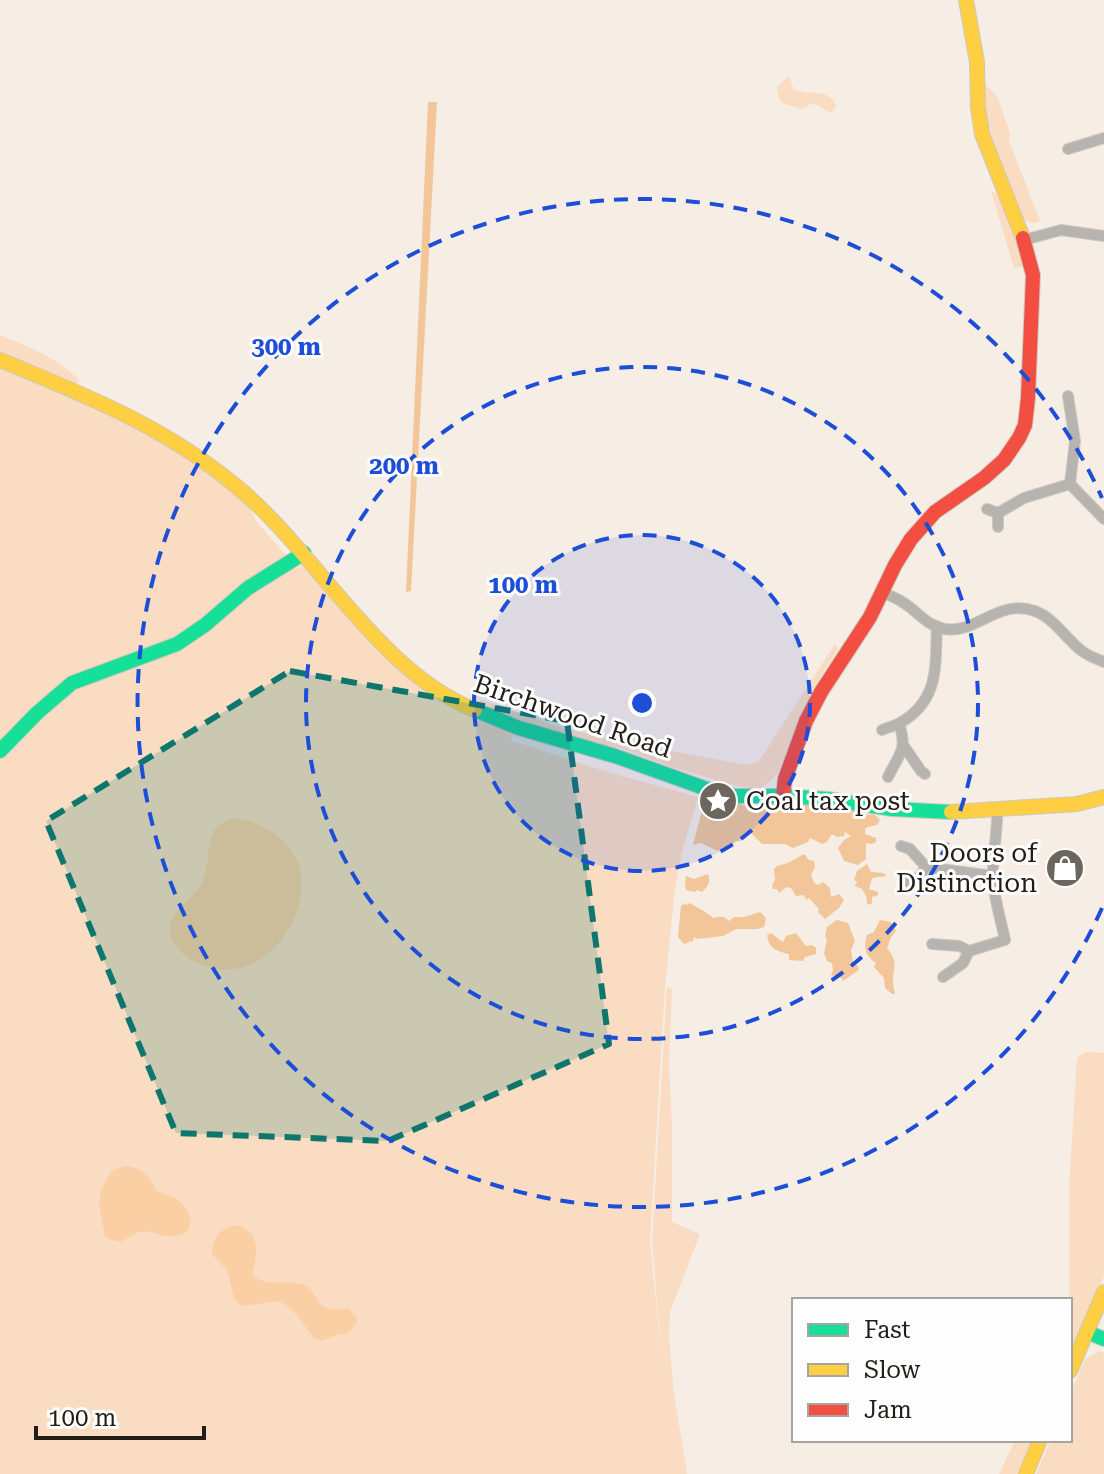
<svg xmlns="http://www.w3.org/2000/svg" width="1104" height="1474" viewBox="0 0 1104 1474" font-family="'Roboto Serif',serif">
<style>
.green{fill:#f9dcc1}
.forest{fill:#f2c698}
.water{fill:#fbcfa4}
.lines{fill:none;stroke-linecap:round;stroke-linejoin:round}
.street-casing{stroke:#cec8c1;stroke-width:12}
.fast-casing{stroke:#cec8c1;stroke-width:16}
.slow-casing{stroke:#cec8c1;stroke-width:16}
.jam-casing{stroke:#cec8c1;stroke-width:16}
.street{stroke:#b7b3af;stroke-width:10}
.fast{stroke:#16e098;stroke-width:14}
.slow{stroke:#ffcf43;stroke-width:14}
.jam{stroke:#f24e42;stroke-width:14}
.marked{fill:#0f766e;fill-opacity:0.2;stroke:#0f766e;stroke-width:6;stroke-dasharray:16 10;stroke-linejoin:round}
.ring{fill:none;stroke:#1d4ed8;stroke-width:4;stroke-dasharray:14 10}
.labels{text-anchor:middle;stroke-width:6;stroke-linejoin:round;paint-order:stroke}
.street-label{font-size:26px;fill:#231d18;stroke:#fdfdfd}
.poi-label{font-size:26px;fill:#231d18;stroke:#fdfdfd;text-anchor:start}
.centre{fill:#1d4ed8;stroke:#fdfdfd;stroke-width:4}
.ring-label{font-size:24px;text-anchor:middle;font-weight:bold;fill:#1d4ed8;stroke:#fdfdfd;stroke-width:6;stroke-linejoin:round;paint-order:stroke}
</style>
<rect width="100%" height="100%" fill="#f6ede4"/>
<!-- green -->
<g class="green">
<path d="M789 76 794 90C809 95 830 88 836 106L832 112H829L813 103 801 109C786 103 779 107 777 87Z"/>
<path d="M981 81 997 96 1010 133 1009 141 1040 221C1030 226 1026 221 1018 214L987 137Z"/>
<path d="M991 191 997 194 1005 203 1025 266 1014 268Z"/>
<path d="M0 335C28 346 57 358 79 380L76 386 0 354Z"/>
<path d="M0 360 104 403 237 487 257 522 288 558 278 569 297 568 302 565 424 690 452 709 514 734 510 740 604 771 698 797 682 852 674 896 665 987 650 1241 662 1359 652 1241 667 987 672 988 669 1064 672 1126V1222L700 1234 670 1312 669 1337 674 1395 687 1474H0Z"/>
<path d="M835 644 838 649 811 692 778 773 766 785 757 789 741 787 671 767 621 748 591 742 550 731 474 701 482 700 561 728 671 751 747 765 759 761Z"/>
<path d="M1085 1052 1104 1053V1276L1070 1355 1069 1187 1077 1058Z"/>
<path d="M1100 1351 1104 1353V1474H1036L1051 1440H1070V1395L1085 1359Z"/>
<path d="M1015 1440H1033L1019 1474H999Z"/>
</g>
<!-- forest -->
<g class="forest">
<path d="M428 102H437L411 591 406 592Z"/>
<path d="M705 799 751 806 785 802 848 806 864 812 865 815 874 814 880 820 877 825 868 827 865 829V834L876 838V842L872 844 866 843V859L858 865 844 861 838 848 844 840 851 836 845 832 844 836 837 837 832 834 827 842 822 844 810 838 808 842 793 848 785 844H762L750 832 740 841H735L730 847H723L718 851 701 843 693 845Z"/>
<path d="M804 854 809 860 814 861 815 867 811 875 814 883 818 885 823 882 830 888 831 897 839 894 844 900 839 908 825 919 818 912 819 909 809 898 806 900 804 895 796 896 791 888 786 887 779 893 777 889H773L772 885 775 880 774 869 777 866 788 863Z"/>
<path d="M867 864 871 872 884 873 886 876 872 878 869 889 878 892V895L872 897V903L869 905 867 903 866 896 862 889 855 886 857 882 854 880 857 871Z"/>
<path d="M708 874C711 883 708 886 702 892L697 890 695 892 686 890 685 886 686 876 694 879Z"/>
<path d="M685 903 687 905 690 903C699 909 704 910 713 918 721 917 722 914 729 921L734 917H744L760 912 766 918 764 927 757 929H736L723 936 697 939 694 937 693 942 691 941 684 944 678 937 681 906Z"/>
<path d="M837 920 848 923 855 941 851 950 853 962 858 966 859 970 843 981 842 978 831 975 833 970 832 963 827 961 824 953 827 940 825 935 827 927Z"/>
<path d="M880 920 891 922 896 931 891 937 887 948C898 962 894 964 893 980 893 985 894 989 895 994H892L885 988 884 978 874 967 876 963C865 956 863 947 867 935L874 932Z"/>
<path d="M771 933 783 942 786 936 796 933 806 946 812 945 816 948V954L805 957 803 961 789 960V954C776 951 769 949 767 935Z"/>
</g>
<!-- water -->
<g class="water">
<path d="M237 818C263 823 294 841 300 869 310 918 266 980 213 968 199 965 186 959 177 947 153 917 192 904 203 881 214 856 199 825 237 818Z"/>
<path d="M127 1166C142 1168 151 1177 156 1191 175 1197 186 1201 191 1222L187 1232C163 1244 156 1228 139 1232 132 1234 126 1240 120 1242L111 1240 105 1236 99 1204 101 1191 110 1173 118 1168Z"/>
<path d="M237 1225C262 1233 257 1254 252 1274 265 1288 285 1280 302 1284 315 1287 314 1301 324 1307 331 1312 341 1307 349 1309L357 1319 356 1324 346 1335 340 1334 321 1341 314 1338 295 1313 280 1301 244 1306 238 1303 234 1298 227 1270 212 1254C213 1236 219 1229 237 1225Z"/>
</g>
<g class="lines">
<defs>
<g id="street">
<path d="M1068 149 1104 138"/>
<path d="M1024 240 1061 230 1104 236"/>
<path d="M1068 396 1075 441 1070 484 1104 519"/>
<path d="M987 509 998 513 1024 498 1070 484"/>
<path d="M998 513V527"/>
<path d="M881 592C889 595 897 598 904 603 918 612 927 626 945 629 977 634 998 598 1035 611 1054 618 1066 639 1082 651 1088 656 1097 659 1104 662"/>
<path d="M882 730C888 727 895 726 900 723 940 700 935 666 937 626"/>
<path d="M904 746 921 771 925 774"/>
<path d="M888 777C899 754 908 750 899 724"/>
<path d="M901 846 910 849 926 867"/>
<path d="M906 883 919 877 926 867 993 876"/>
<path d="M932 944 959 946 969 951"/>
<path d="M943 977 963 963 969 951 1005 940C1001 920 994 899 993 878 992 855 998 833 997 810"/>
</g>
<g id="fast">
<path d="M475 710 519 728 615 756 707 789 734 796H783L828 799 892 809 951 812"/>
<path d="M0 751 37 713 72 683 177 644 205 625 248 588 304 553"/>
<path d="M1087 1332 1104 1339"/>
</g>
<g id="slow">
<path d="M966 0 977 62 978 107 982 134 1023 238"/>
<path d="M0 360C85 395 164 426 236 486 317 552 377 671 475 710"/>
<path d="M951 812 1077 804 1104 797"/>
<path d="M1070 1371 1104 1292"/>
<path d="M1026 1474 1040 1440"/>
</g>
<path id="jam" d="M783 796 785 779 806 721 821 692 870 617 895 565 911 539 935 512 984 478 1004 460 1019 438 1025 425 1028 398 1033 275 1023 238"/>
</defs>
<!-- street casing -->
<use href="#street" class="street-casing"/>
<!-- fast casing -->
<use href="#fast" class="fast-casing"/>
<!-- slow casing -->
<use href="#slow" class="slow-casing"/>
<!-- jam casing -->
<use href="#jam" class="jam-casing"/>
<!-- street -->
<use href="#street" class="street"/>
<!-- fast -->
<use href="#fast" class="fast"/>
<!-- slow -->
<use href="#slow" class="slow"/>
<!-- jam -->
<use href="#jam" class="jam"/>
</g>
<!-- marked area -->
<path class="marked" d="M290 671 567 721 609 1044 388 1141 176 1133 46 821Z"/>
<!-- distance rings -->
<circle cx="642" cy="703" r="168" fill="#1d4ed8" fill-opacity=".12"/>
<g class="ring">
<circle cx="642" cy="703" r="168"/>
<circle cx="642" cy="703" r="336"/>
<path d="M1102 908A504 504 0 1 1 1102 498"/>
</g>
<!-- icons -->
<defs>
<symbol id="sight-disc" viewBox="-11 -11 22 22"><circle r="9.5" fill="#6d665f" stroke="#fdfdfd"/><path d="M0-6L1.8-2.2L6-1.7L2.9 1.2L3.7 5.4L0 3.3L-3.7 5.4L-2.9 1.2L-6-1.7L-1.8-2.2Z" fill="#fff"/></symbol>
<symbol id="shop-disc" viewBox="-11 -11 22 22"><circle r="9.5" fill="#6d665f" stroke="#fdfdfd"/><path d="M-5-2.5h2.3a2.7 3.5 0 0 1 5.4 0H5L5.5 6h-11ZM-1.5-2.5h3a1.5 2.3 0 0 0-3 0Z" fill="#fff"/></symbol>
</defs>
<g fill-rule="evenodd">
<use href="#sight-disc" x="696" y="779" width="44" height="44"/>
<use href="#shop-disc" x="1043" y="846" width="44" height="44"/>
</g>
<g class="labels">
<!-- street labels -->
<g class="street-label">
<text transform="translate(573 716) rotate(19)" y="9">Birchwood Road</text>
</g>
<!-- poi labels -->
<g class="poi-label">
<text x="746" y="810">Coal tax post</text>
<text x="1037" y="862" text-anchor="end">Doors of<tspan x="1037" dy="30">Distinction</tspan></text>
</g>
</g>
<circle cx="642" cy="703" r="12" class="centre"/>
<g class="ring-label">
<text x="286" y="355">300 m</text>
<text x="404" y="474">200 m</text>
<text x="523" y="593">100 m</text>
</g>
<!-- legend -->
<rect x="792" y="1298" width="280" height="144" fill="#fdfdfd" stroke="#a6a3a1" stroke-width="2"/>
<rect x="808" y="1324" width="40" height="12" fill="#16e098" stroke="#a6a3a1" stroke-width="2"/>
<text x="864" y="1338" font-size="24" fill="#231d18">Fast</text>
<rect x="808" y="1364" width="40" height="12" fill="#ffcf43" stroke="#a6a3a1" stroke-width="2"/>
<text x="864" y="1378" font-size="24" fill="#231d18">Slow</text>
<rect x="808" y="1404" width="40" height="12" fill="#f24e42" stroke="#a6a3a1" stroke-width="2"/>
<text x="864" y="1418" font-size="24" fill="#231d18">Jam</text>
<!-- scale -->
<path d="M36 1426v12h168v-12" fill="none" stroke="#231d18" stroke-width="4"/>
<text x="48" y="1426" font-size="24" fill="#231d18" stroke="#fdfdfd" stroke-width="6" paint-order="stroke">100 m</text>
</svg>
